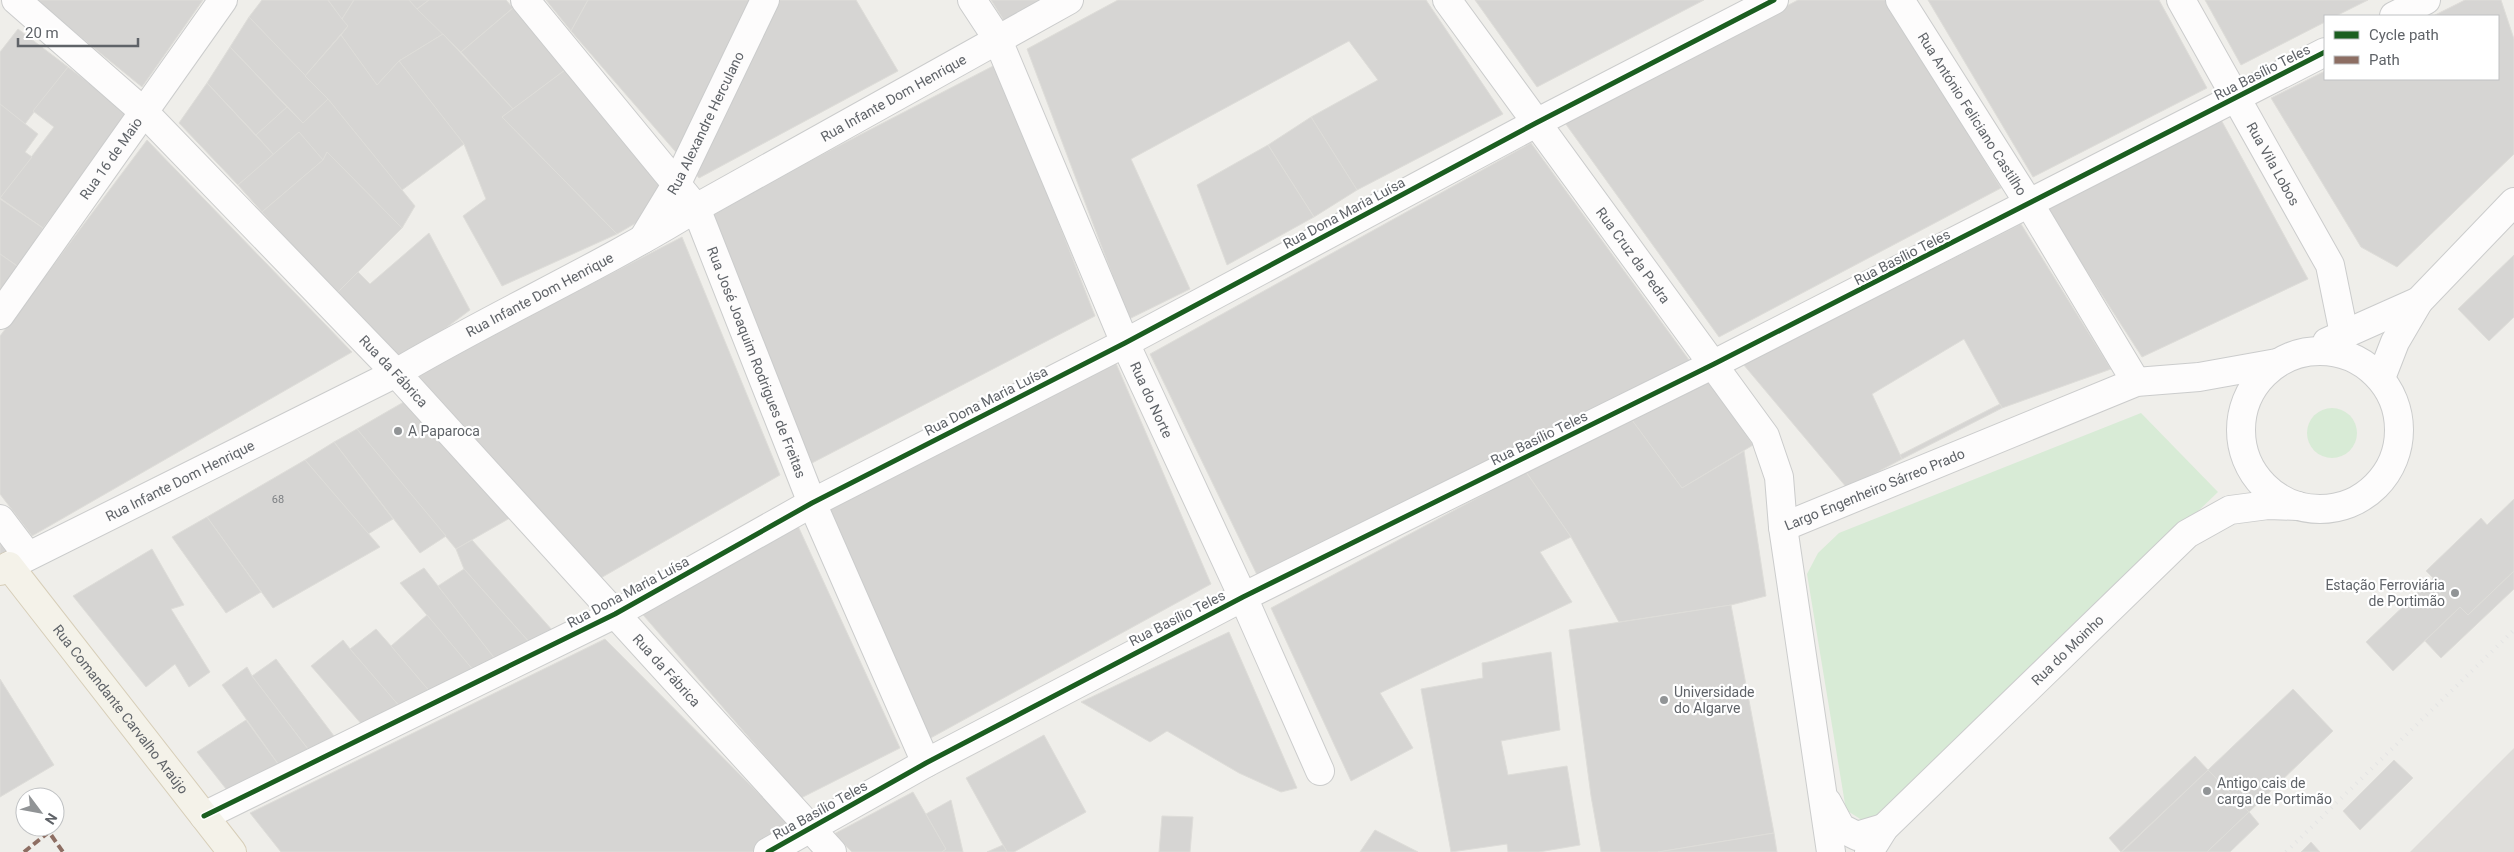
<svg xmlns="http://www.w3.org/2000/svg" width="2514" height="852" viewBox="0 0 2514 852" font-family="Roboto,sans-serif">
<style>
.industrial{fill:#dfddda}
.green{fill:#d8ebd6}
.building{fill:#d6d5d3;stroke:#deddd9}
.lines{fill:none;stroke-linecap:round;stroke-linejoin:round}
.minor-casing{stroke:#cbcccc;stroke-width:30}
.major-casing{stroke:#d7ceb8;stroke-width:30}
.minor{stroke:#fdfcfc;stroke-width:28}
.major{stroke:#f4f2e9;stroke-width:28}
.rail{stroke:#e4e4e4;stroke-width:4;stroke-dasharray:1 6;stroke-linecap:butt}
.quiet{stroke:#8d6e63;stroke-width:4;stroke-dasharray:8 4;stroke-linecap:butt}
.cycleway-casing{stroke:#fff;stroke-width:8}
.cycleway{stroke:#1b5e20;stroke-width:5}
.poi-dot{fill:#919496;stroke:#fff;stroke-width:2}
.labels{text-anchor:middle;stroke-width:4.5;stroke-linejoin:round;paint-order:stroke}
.number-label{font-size:11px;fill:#7e8184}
.street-label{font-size:14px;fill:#5f6368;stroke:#fff}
.poi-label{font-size:14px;fill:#5f6368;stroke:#fff;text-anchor:start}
</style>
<rect width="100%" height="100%" fill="#efeeea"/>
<!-- industrial -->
<path class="industrial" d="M2514 748V852H2410Z"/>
<!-- green -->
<g class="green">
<circle cx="2332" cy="433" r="25"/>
<path d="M2141 413 2218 492 1890 808 1865 822 1846 810 1807 574 1818 553 1839 533Z"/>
</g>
<!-- building -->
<g class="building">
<path d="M35 0H203L142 87Z"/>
<path d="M262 0H328L348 26 305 76 249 17Z"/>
<path d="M328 0H354L342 19Z"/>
<path d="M354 0H409L443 34 399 61 377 85 341 35 348 26 342 19Z"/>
<path d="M409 0H429L417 9Z"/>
<path d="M429 0H506L513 8 461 52 417 9Z"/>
<path d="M546 0H588L571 31Z"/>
<path d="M588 0H758L681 158 571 31Z"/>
<path d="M778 0H856L898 71 699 178 691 168Z"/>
<path d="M991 0H1044L1006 24Z"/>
<path d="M1118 0H1426L1503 114 1357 190 1311 117 1378 80 1349 41 1131 159 1190 289 1129 319 1027 49Z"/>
<path d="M1475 0H1704L1537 87Z"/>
<path d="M1798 0H1888L2001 188 1719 337 1565 123Z"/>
<path d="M1928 0H2159L2207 88 2033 177Z"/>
<path d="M2205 0H2368L2336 16H2325V22L2241 65Z"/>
<path d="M2465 0H2501L2514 39V154L2397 267 2361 247 2271 98 2325 71V79H2498V16H2433Z"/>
<path d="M513 8 565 70 513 109 461 52Z"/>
<path d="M249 17 328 99 303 123 230 47Z"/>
<path d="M18 29 68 67 25 124 0 104V52Z"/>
<path d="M443 34 513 109 502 117 617 234 502 286 463 216 486 199 464 144 399 61Z"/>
<path d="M341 35 377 85 399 61 464 144 402 190 328 99 305 76Z"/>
<path d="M230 47 287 107 256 135 207 83Z"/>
<path d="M997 64 1095 316 812 463 705 215Z"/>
<path d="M68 67 129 114 43 228 0 198 54 127 33 111Z"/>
<path d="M565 70 662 187 646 217 617 234 502 117Z"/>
<path d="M207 83 274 155 238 185 179 123Z"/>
<path d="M328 99 415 206 402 228 327 152 323 160 299 132 274 155 256 135 287 107 303 123Z"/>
<path d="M0 104 38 134 25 152 32 157 0 198Z"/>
<path d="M2219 116 2308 279 2142 357 2044 205Z"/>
<path d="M1311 117 1357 190 1314 217 1268 145Z"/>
<path d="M299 132 323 160 262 212 238 185Z"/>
<path d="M147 140 352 352 32 536 0 494V336Z"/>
<path d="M1531 143 1692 364 1260 581 1150 354Z"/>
<path d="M1268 145 1314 217 1227 265 1197 185Z"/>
<path d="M327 152 402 228 336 294 262 212 323 160Z"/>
<path d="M0 199 43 228 20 268 0 254Z"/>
<path d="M2021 224 2111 369 2002 408 1964 339 1872 394 1902 459 1847 488 1743 364Z"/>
<path d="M429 233 470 310 439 333 396 357 336 294 358 272 370 284Z"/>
<path d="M682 237 780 475 599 579 416 374Z"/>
<path d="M0 254 20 268 0 293Z"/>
<path d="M2514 255V317L2489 341 2458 309Z"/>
<path d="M1112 354 1211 584 927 740 821 500Z"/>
<path d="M1710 380 1753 445 1682 488 1629 416Z"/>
<path d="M409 399 510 518 456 549 357 429Z"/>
<path d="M2000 404 2002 408 1902 459 1900 455Z"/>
<path d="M1629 416 1682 488 1744 451 1766 596 1731 605 1619 622 1571 537 1526 472Z"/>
<path d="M357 429 446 536 420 553 334 442Z"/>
<path d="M334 442 393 519 368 534 305 460Z"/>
<path d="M305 460 380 547 273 608 207 517Z"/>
<path d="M1526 472 1571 537 1540 552 1572 602 1380 693 1413 748 1351 781 1271 608Z"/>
<path d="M2514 499V571L2468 615 2460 607 2393 671 2366 642 2433 578 2426 571 2481 518 2487 525Z"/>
<path d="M207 517 261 592 226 613 172 537Z"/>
<path d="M798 526 900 748 801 798 638 609Z"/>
<path d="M0 538 11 548 0 557Z"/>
<path d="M472 540 553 631 530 643 464 569 456 549Z"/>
<path d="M152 549 184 605 171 609 210 672 189 687 175 664 146 687 73 596Z"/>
<path d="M424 568 438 586 496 660 474 671 400 583Z"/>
<path d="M464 569 530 643 496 660 438 586Z"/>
<path d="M2514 571V589L2441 658 2425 641 2460 607 2468 615Z"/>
<path d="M1731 605 1774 833 1658 852H1601L1591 796 1569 630Z"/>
<path d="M427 615 474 671 431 693 391 646Z"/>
<path d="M376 629 391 646 431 693 401 708 350 649Z"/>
<path d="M1229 632 1297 788 1281 792 1239 773 1167 731 1150 742 1081 702Z"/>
<path d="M605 639 795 830 752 852H281L250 813Z"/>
<path d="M343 640 350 649 401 708 364 727 311 666Z"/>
<path d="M1551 652 1560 730 1501 741 1508 775 1567 766 1580 845 1539 852H1508L1507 844 1451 852 1421 689 1483 678 1482 663Z"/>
<path d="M276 659 337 740 311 753 252 676Z"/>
<path d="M247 667 252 676 311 753 281 768 222 685Z"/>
<path d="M0 679 54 765 0 797Z"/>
<path d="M2293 689 2333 731 2249 812 2208 770Z"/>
<path d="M246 720 281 768 230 794 197 752Z"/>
<path d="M1044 735 1086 812 1014 852H1007L966 778Z"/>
<path d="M2195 756 2208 770 2121 852 2109 838Z"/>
<path d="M2394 760 2413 778 2360 830 2343 811Z"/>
<path d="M2208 770 2249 812 2207 852H2122Z"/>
<path d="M913 792 946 849 942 852H852L834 834Z"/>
<path d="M951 800 963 852H942L946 849 926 814Z"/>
<path d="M2249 812 2259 824 2230 852H2207Z"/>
<path d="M1162 816 1193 817 1190 852H1159Z"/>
<path d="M1375 830 1418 852H1360Z"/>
<path d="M1774 833 1777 852H1658Z"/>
<path d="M2311 842 2320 852H2301Z"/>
<path d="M1003 845 1007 852H987Z"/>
</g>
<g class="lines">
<defs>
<g id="minor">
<path id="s1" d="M16 0 145 113 396 373 832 852"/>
<path id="s2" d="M525 0 696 208 812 503 926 763"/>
<path id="s3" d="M972 0 997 38 1125 343 1243 597 1320 771"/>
<path id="s4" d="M1447 0 1765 436 1779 477 1783 527 1831 852"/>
<path id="s5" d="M1900 0 2030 205 2136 382"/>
<path id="s6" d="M2181 0 2330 265 2344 334"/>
<path d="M2394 16 2426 0"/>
<path id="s7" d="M643 239 677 183 765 0"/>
<path id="s8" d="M0 315 223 0"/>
<path d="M2327 342 2419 301"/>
<circle cx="2320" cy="430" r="79"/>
<path d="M2381 378 2395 342 2419 301 2514 202"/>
<path d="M0 519 28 556"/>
<path id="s9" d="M1783 527 2136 382 2199 377 2277 363"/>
<path id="s10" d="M9 566 396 373C494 315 599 268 696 208L1069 0"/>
<path d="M1827 802 1841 828 1857 836 1884 828"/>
<path d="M204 816 615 614 812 503 1125 343 1536 123 1774 0"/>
<path d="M768 852 926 763 1243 597 1714 364 2325 52"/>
<path id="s11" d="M1869 852 1884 828 2187 534 2230 510 2268 505 2298 506"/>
</g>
<g id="major">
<path id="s12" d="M0 571 9 566 232 852"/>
</g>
</defs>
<!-- minor casing -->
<use href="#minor" class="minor-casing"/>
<!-- major casing -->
<use href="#major" class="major-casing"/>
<!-- minor -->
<use href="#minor" class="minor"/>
<!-- major -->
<use href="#major" class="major"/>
<!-- rail -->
<path class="rail" d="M2286 852 2514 630"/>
<!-- quiet -->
<path class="quiet" d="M24 852 49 832 63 852"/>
<defs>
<g id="cycleway">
<path d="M204 816 615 614 812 503 1125 343 1536 123 1774 0"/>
<path d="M768 852 926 763 1243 597 1714 364 2325 52"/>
</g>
</defs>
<!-- cycleway casing -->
<use href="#cycleway" class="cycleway-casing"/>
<!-- cycleway -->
<use href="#cycleway" class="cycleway"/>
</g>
<!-- markers -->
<g class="poi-dot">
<circle cx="398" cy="431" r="5"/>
<circle cx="2455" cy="593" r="5"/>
<circle cx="1664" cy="700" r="5"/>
<circle cx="2207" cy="791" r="5"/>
</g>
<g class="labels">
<!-- number labels -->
<g class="number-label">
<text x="278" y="503">68</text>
</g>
<!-- street labels -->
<g class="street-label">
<text transform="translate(2262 72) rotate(-27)" y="5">Rua Basílio Teles</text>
<text dy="5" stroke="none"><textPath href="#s10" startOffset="1001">Rua Infante Dom Henrique</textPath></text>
<text dy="5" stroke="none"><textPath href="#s5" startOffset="135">Rua António Feliciano Castilho</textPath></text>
<text dy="5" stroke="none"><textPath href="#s7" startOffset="132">Rua Alexandre Herculano</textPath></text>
<text dy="5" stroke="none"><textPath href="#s8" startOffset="192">Rua 16 de Maio</textPath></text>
<text dy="5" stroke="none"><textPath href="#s6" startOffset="188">Rua Vila Lobos</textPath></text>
<text transform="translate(1344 213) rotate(-28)" y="5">Rua Dona Maria Luísa</text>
<text dy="5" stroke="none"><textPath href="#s4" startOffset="316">Rua Cruz da Pedra</textPath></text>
<text transform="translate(1902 257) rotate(-27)" y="5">Rua Basílio Teles</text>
<text dy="5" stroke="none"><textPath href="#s10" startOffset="596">Rua Infante Dom Henrique</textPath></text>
<text dy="5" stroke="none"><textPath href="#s2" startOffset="435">Rua José Joaquim Rodrigues de Freitas</textPath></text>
<text dy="5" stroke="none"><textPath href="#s1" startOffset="530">Rua da Fábrica</textPath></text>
<text dy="5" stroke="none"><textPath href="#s3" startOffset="439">Rua do Norte</textPath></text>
<text transform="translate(986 401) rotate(-27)" y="5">Rua Dona Maria Luísa</text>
<text transform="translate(1539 438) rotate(-26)" y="5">Rua Basílio Teles</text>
<text dy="5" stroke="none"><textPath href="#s10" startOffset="191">Rua Infante Dom Henrique</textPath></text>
<text dy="5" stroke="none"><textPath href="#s9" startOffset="99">Largo Engenheiro Sárreo Prado</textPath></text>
<text transform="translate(628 592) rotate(-28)" y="5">Rua Dona Maria Luísa</text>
<text transform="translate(1177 618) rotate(-27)" y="5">Rua Basílio Teles</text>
<text dy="5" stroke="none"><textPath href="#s11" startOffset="284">Rua do Moinho</textPath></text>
<text dy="5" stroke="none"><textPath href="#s1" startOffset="935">Rua da Fábrica</textPath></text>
<text dy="5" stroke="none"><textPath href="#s12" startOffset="192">Rua Comandante Carvalho Araújo</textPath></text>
<text transform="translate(820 810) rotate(-29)" y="5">Rua Basílio Teles</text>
</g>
<!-- poi labels -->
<g class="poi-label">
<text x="408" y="436">A Paparoca</text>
<text x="2445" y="590" text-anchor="end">Estação Ferroviária<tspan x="2445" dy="16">de Portimão</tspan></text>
<text x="1674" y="697">Universidade<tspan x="1674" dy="16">do Algarve</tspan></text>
<text x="2217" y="788">Antigo cais de<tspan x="2217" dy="16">carga de Portimão</tspan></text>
</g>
</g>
<!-- legend -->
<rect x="2324" y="15" width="175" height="65" fill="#ffffff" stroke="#bfc1c3"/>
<rect x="2334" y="31" width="25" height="8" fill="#1b5e20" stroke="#bfc1c3"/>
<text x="2369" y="40" font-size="15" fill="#5f6368">Cycle path</text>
<rect x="2334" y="56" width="25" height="8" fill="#8d6e63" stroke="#bfc1c3"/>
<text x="2369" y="65" font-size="15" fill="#5f6368">Path</text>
<!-- north arrow -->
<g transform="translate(40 812) rotate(122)"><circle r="24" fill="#ffffff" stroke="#bfc1c3"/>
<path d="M0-4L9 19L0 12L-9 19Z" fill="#919496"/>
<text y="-8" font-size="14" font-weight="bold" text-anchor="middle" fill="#5f6368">N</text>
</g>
<!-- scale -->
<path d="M18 38v8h120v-8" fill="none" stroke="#5f6368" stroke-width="2.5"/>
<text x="25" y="38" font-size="15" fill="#5f6368" stroke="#ffffff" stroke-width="4" paint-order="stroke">20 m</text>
</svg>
